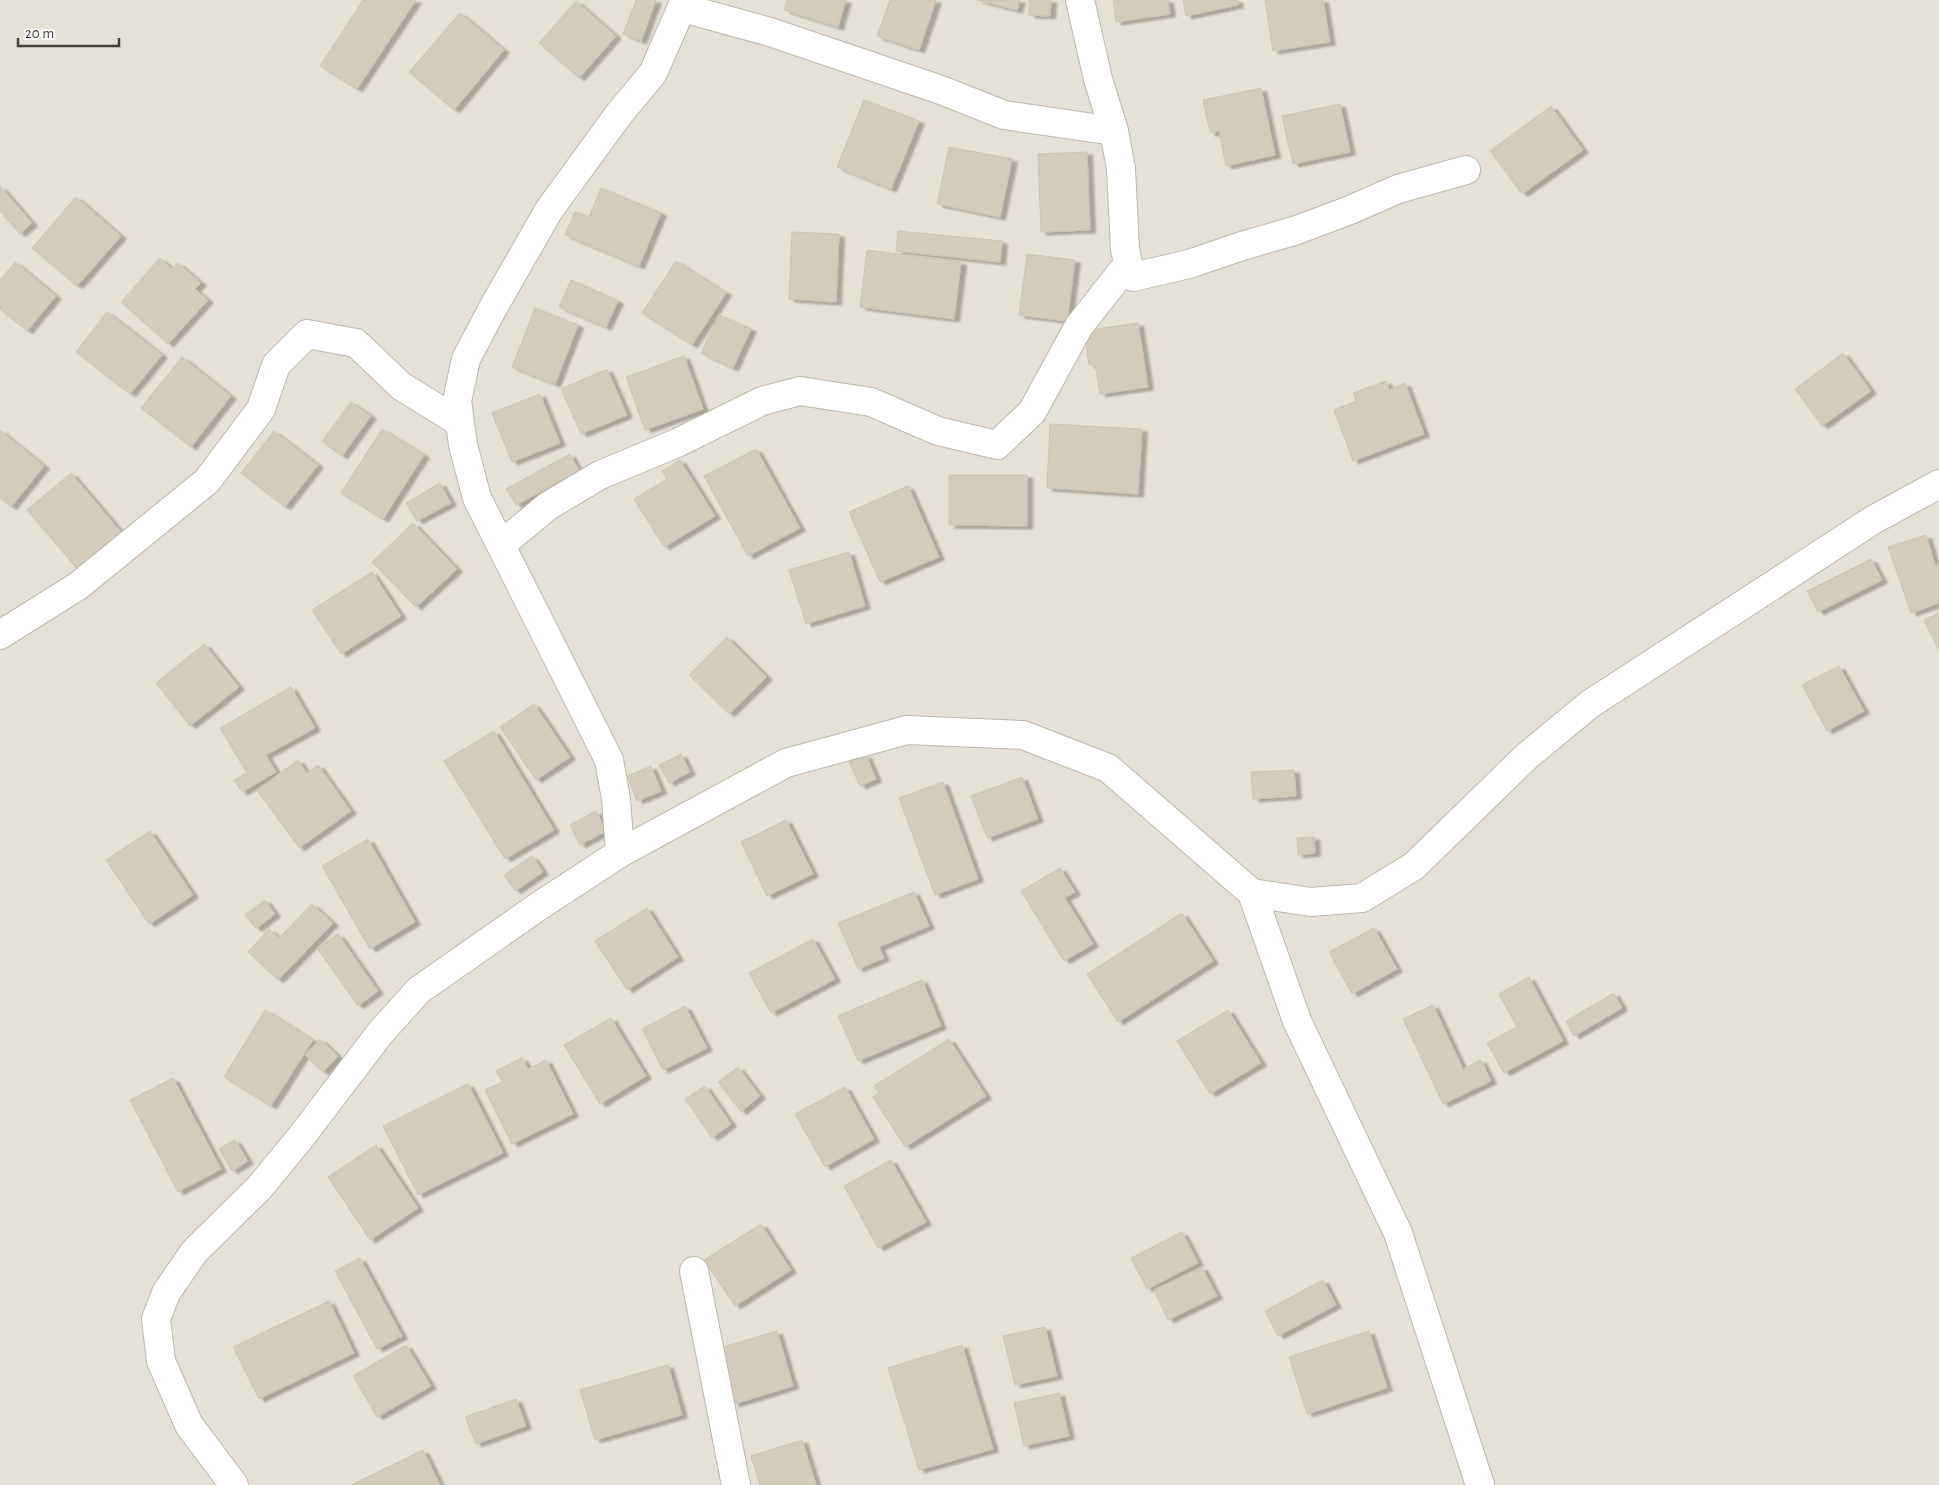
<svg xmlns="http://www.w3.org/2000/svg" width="1939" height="1485" viewBox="0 0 1939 1485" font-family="'Alegreya Sans',sans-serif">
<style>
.residential{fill:#e6e1d6}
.building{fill:#d4cbbd;stroke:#cec2b1;filter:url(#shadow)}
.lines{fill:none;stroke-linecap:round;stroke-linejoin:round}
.street-casing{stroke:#beb7ab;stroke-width:30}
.street{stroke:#fff;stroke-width:28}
</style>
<defs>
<filter id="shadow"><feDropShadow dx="5.5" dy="3" stdDeviation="1" flood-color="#0004"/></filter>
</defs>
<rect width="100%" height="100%" fill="#f3efe7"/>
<!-- residential -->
<rect class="residential" x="0" y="0" width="1939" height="1485"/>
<!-- building -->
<g class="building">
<path d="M363 0H416L357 89 320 66Z"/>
<path d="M636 0H656L641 41 623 34Z"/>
<path d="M787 0H846L838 27 784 10Z"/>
<path d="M890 0H936L919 50 877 36Z"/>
<path d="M977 0H1020L1017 10Z"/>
<path d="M1029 0H1051L1050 16 1029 15Z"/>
<path d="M1113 0H1168L1170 14 1116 22Z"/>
<path d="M1183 0H1237L1238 5 1186 16Z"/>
<path d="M1265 0H1323L1330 42 1273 51Z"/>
<path d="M576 1 616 36 579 78 539 43Z"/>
<path d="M460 13 504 50 454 110 409 72Z"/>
<path d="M1261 88 1275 155 1226 166 1219 131 1210 133 1203 100Z"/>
<path d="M864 100 919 121 891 189 837 167Z"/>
<path d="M1340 104 1350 152 1293 164 1282 116Z"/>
<path d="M1551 106 1583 150 1522 194 1490 151Z"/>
<path d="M949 147 1012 159 1000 217 937 204Z"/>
<path d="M1087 152 1090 230 1041 232 1038 154Z"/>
<path d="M0 186 32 223 20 234 0 211Z"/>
<path d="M601 188 661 213 639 266 565 235 575 212 589 217Z"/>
<path d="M76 197 121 236 77 286 32 248Z"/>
<path d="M898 231 1002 241 1000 262 896 251Z"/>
<path d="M792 232 839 234 836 302 789 299Z"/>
<path d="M867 250 961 262 954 319 860 307Z"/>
<path d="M1027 254 1075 260 1067 321 1019 315Z"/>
<path d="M160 258 172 269 178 263 201 283 195 289 208 300 168 344 121 302Z"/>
<path d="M676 261 726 293 692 345 642 313Z"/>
<path d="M15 262 56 296 27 331 0 309V280Z"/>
<path d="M571 280 618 301 606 327 559 307Z"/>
<path d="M535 308 578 325 555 384 512 367Z"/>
<path d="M107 312 162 355 130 394 76 352Z"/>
<path d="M719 315 751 329 733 368 701 353Z"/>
<path d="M1138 323 1148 387 1100 394 1095 364 1089 365 1084 331Z"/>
<path d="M1843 353 1871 391 1822 426 1795 389Z"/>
<path d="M684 356 703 409 645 430 626 377Z"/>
<path d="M182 357 231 396 191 447 141 408Z"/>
<path d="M607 369 627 415 581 434 561 389Z"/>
<path d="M1386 381 1389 390 1405 383 1424 434 1353 461 1334 410 1356 401 1353 393Z"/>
<path d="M540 394 560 443 512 462 492 413Z"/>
<path d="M351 402 371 416 342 456 322 441Z"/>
<path d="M1050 424 1142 429 1138 494 1047 488Z"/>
<path d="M382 429 424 455 383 519 341 493Z"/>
<path d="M0 430 44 466 11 507 0 498Z"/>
<path d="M274 431 318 465 285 507 241 473Z"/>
<path d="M756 449 800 528 748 556 704 476Z"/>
<path d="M570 454 579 471 516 505 506 489Z"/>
<path d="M680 460 715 516 664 547 634 499 667 479 662 471Z"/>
<path d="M71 473 121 532 77 569 27 510Z"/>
<path d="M949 475H1027V526L949 525Z"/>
<path d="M440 483 451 503 417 521 406 503Z"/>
<path d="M908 486 939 557 880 582 849 512Z"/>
<path d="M413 523 457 569 416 607 372 562Z"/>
<path d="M1926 535 1935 565 1939 564V603L1911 613 1888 547Z"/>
<path d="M849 552 865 606 806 624 789 570Z"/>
<path d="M1871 559 1882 580 1818 612 1807 591Z"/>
<path d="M372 572 401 616 341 654 312 610Z"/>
<path d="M1939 613V650L1924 620Z"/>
<path d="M727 637 767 677 729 714 689 675Z"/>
<path d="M204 644 239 687 190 726 156 683Z"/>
<path d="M1839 666 1864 711 1827 731 1802 685Z"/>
<path d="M291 687 315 728 266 755 276 772 242 792 234 780 247 773 220 728Z"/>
<path d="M534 704 570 757 536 780 500 727Z"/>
<path d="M494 731 554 830 505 859 444 761Z"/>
<path d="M681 754 690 772 669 783 659 765Z"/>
<path d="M866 755 876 779 860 786 849 762Z"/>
<path d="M298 760 307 773 318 765 351 811 299 848 257 790Z"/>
<path d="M651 766 661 791 637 801 627 776Z"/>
<path d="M1294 770 1296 796 1253 799 1251 772Z"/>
<path d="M1022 777 1038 819 987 838 971 796Z"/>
<path d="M943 782 978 879 935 895 899 798Z"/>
<path d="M596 811 606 831 580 845 570 825Z"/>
<path d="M786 820 813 874 767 896 741 842Z"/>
<path d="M150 831 193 895 149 924 106 860Z"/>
<path d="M1314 837 1315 853 1298 855 1297 838Z"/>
<path d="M368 839 415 922 370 949 322 866Z"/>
<path d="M532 856 543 872 515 891 504 875Z"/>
<path d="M1060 868 1075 892 1065 898 1093 944 1064 961 1021 891Z"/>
<path d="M914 892 929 926 879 947 884 958 858 969 838 923Z"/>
<path d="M265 900 275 914 256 929 245 915Z"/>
<path d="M312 904 333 923 278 980 248 952 269 929 279 938Z"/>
<path d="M647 908 678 957 627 990 595 941Z"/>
<path d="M1182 913 1213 961 1118 1022 1087 974Z"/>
<path d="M1374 928 1397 969 1352 994 1329 952Z"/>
<path d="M338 934 378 991 358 1006 317 948Z"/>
<path d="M813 939 835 979 771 1013 749 973Z"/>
<path d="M1529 977 1563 1041 1504 1073 1487 1043 1517 1027 1499 994Z"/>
<path d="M922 980 941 1026 858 1061 838 1016Z"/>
<path d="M1614 993 1622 1008 1574 1036 1566 1021Z"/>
<path d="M1433 1005 1463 1069 1481 1060 1491 1081 1443 1104 1403 1019Z"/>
<path d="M685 1006 707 1048 663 1070 642 1029Z"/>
<path d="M265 1010 313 1040 271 1106 224 1077Z"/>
<path d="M1228 1010 1261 1063 1210 1094 1177 1041Z"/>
<path d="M611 1018 646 1076 600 1104 564 1045Z"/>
<path d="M320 1039 338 1056 323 1072 305 1055Z"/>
<path d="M949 1039 986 1096 905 1147 873 1097 879 1093 874 1086Z"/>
<path d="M522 1058 528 1069 546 1060 573 1114 512 1144 485 1090 502 1082 496 1071Z"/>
<path d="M738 1067 760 1096 741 1112 718 1082Z"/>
<path d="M173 1078 221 1169 178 1192 130 1100Z"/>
<path d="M468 1084 503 1153 418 1195 383 1126Z"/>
<path d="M705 1086 731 1124 712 1138 685 1099Z"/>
<path d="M845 1087 874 1139 825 1167 795 1114Z"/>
<path d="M235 1140 248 1161 232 1171 219 1149Z"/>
<path d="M376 1145 418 1208 370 1240 328 1177Z"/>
<path d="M891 1160 926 1222 878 1248 844 1186Z"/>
<path d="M761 1224 791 1270 735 1306 704 1260Z"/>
<path d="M1182 1232 1198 1263 1147 1289 1131 1258Z"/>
<path d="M360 1258 402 1336 377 1349 335 1271Z"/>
<path d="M1202 1267 1217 1296 1168 1320 1154 1290Z"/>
<path d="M1323 1280 1336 1305 1278 1336 1265 1311Z"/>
<path d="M329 1301 354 1353 259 1399 233 1347Z"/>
<path d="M1045 1327 1057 1376 1015 1385 1003 1336Z"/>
<path d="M777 1331 793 1386 734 1404 717 1349Z"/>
<path d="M1369 1331 1387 1388 1307 1414 1289 1357Z"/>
<path d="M406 1345 431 1386 377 1417 353 1376Z"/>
<path d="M962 1345 993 1449 919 1470 888 1368Z"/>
<path d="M668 1365 682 1415 595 1440 580 1390Z"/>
<path d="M1059 1393 1069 1436 1024 1446 1014 1403Z"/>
<path d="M516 1399 526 1426 476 1444 465 1417Z"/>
<path d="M802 1440 816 1485H760L751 1456Z"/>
<path d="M423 1450 440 1485H351Z"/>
</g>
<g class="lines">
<defs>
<g id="street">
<path d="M683 8 770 32 941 90 1004 115 1114 131"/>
<path d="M1128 264 1133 277 1189 264 1242 246 1297 230 1350 210 1398 189 1466 170"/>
<path d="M501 545 548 506 600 475 677 443 762 401 800 391 871 402 938 431 997 445 1032 412 1079 326 1128 264 1125 249 1121 169 1114 131 1098 79 1080 0"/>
<path d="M0 635 78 586 207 481 261 409 276 365 307 334 356 343 401 386 459 422"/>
<path d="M620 853 616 799 609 760 477 498 463 445 457 401 466 359 494 306 549 210 619 114 653 73 685 0"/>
<path d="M1252 893 1311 902 1362 898 1414 866 1527 756 1590 704 1873 520 1939 484"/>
<path d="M694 1271 736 1485"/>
<path d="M234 1485 189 1425 161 1361 156 1319 166 1293 194 1252 259 1188 301 1137 381 1032 419 990 539 906 620 853 786 763 907 730 1023 735 1108 768 1252 893 1297 1021 1398 1233 1480 1485"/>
</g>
</defs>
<!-- street casing -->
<use href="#street" class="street-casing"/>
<!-- street -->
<use href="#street" class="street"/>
</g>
<!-- scale -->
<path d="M18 38v8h101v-8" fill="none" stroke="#464037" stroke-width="2.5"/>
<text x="25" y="38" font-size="15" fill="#464037" stroke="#ffffff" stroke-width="4" paint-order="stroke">20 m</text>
</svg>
